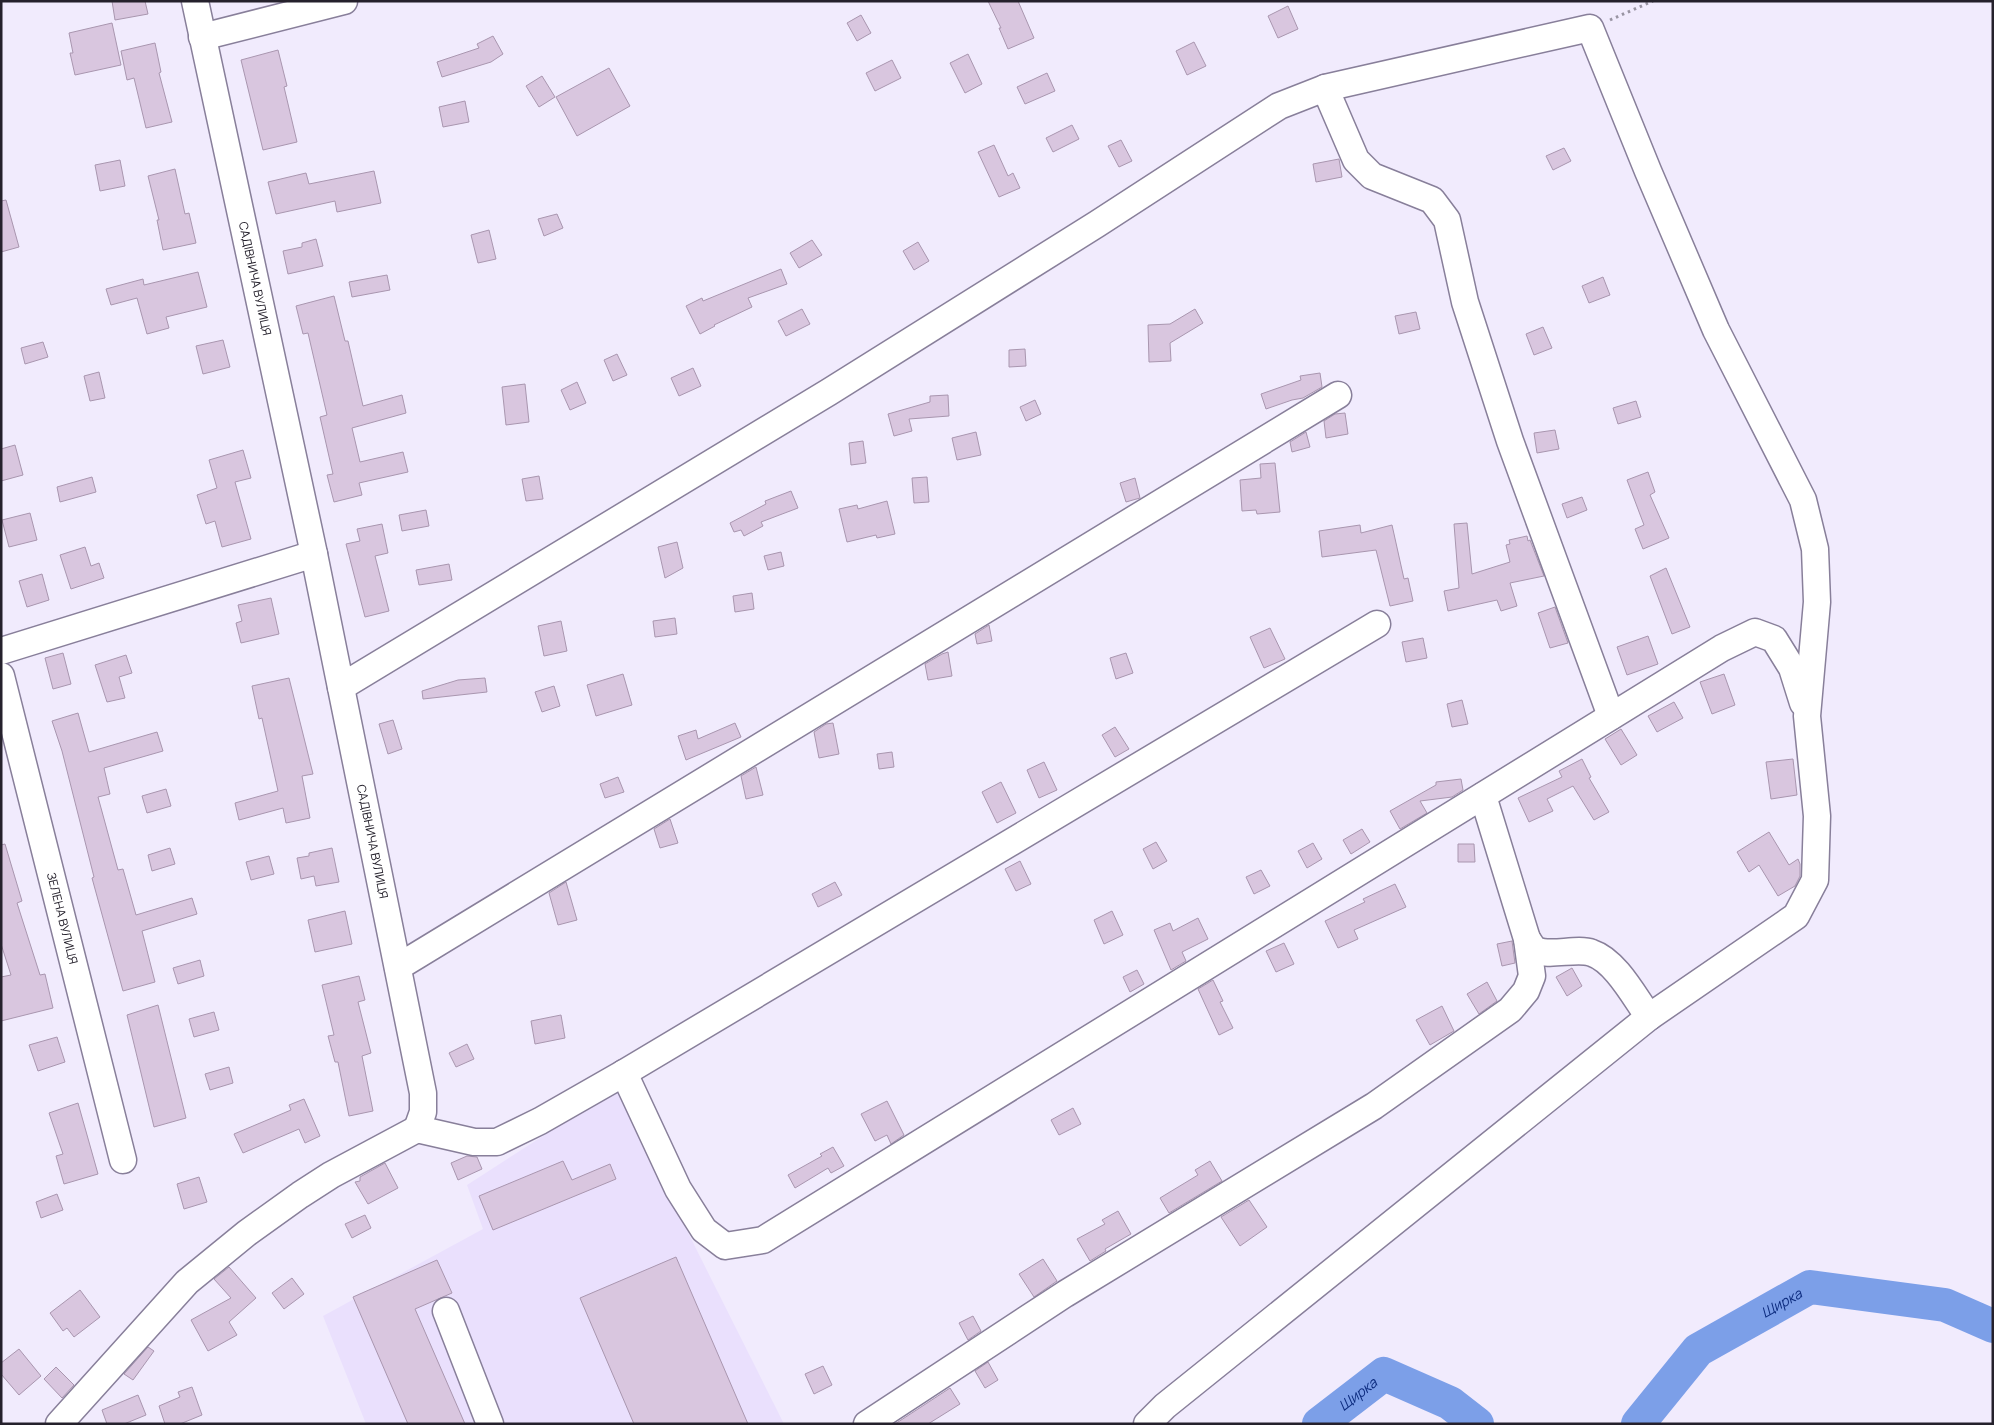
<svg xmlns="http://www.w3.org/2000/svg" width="1994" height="1425" viewBox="0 0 1994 1425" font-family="Manrope,sans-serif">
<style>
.built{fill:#eae0fd}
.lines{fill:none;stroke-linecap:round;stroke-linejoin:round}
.river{stroke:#7c9fe8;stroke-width:34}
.building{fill:#d9c6df;stroke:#a996af}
.minor-casing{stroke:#887f9a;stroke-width:29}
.path{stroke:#9994a3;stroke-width:3;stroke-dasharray:2.5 4;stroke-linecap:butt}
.minor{stroke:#fff;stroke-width:26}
.labels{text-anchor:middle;stroke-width:5;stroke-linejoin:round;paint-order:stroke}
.street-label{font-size:12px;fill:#25212c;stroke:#f1ebfd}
.water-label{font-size:14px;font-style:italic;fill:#0b2a7d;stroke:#f1ebfd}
</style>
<rect width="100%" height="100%" fill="#f1ebfd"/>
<!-- built -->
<path class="built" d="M616 1089 784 1424H366L323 1316 483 1229 467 1185Z"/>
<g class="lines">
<!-- river -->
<g class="river">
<path id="s1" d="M1319 1424 1384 1374 1450 1403 1477 1424"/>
<path id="s2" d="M1638 1424 1698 1350 1810 1287 1945 1305 1993 1326"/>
</g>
</g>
<!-- building -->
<g class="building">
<path d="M112 1H145L148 14 115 20Z"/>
<path d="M988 1H1018L1034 38 1008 49 999 28H1001Z"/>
<path d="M1288 6 1298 29 1278 38 1268 16Z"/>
<path d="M861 15 871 33 857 41 847 23Z"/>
<path d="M112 23 121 65 75 75 70 53H73L69 33Z"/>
<path d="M493 36 503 54 491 62 442 77 437 62 479 48 477 44Z"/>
<path d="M1194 42 1206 66 1187 75 1176 51Z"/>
<path d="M155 43 161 72 159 73 172 122 146 128 134 78 127 80 121 51Z"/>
<path d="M278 50 287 86 284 87 297 142 263 150 241 60Z"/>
<path d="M968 54 982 84 965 93 950 63Z"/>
<path d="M892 60 901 78 875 91 866 73Z"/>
<path d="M609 68 630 106 577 136 556 97Z"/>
<path d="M1047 73 1055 91 1025 104 1017 87Z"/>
<path d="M542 76 555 97 539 107 526 86Z"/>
<path d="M465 101 469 122 443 127 439 107Z"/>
<path d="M1072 125 1079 139 1053 152 1046 138Z"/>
<path d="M1121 140 1132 161 1119 167 1108 146Z"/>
<path d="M994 145 1008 176 1013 173 1020 188 999 197 978 152Z"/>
<path d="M1564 148 1571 161 1553 170 1546 156Z"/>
<path d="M1339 159 1342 177 1316 182 1313 164Z"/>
<path d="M120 160 125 186 100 191 95 165Z"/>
<path d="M175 169 185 214 189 213 196 243 163 250 157 220H159L148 176Z"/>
<path d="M374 171 381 203 337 212 335 201 276 214 268 182 306 173 309 184Z"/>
<path d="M6 200 19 247 1 252V201Z"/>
<path d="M557 214 563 228 544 236 538 219Z"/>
<path d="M489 230 496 259 478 263 471 235Z"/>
<path d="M316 239 323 266 288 274 283 251 302 247V243Z"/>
<path d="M812 240 822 255 799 268 790 253Z"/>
<path d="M918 242 929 261 914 270 903 251Z"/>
<path d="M781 269 787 284 748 298 752 307 714 325 715 326 700 334 686 306 702 298 703 301Z"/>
<path d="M198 272 207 307 166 317 169 328 147 334 137 298 111 305 106 289 143 279 144 285Z"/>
<path d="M387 275 390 290 352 297 349 282Z"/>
<path d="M1603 277 1610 295 1589 303 1582 286Z"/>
<path d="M334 296 345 341H348L363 406 402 395 406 413 352 428 360 462 403 452 408 472 359 483 362 495 334 502 327 475 333 474 320 417 327 415 308 333 303 334 296 306Z"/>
<path d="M802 309 810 324 786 336 778 321Z"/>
<path d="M1195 309 1203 323 1170 343 1171 361 1149 362 1148 325 1170 324Z"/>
<path d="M1416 312 1420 329 1399 334 1395 316Z"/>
<path d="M1543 327 1552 348 1534 355 1526 334Z"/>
<path d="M223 340 230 367 203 374 196 346Z"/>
<path d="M43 342 48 357 25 364 21 348Z"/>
<path d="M1025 349 1026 366 1009 367V350Z"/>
<path d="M617 354 627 375 613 381 604 360Z"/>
<path d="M693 368 701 386 679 396 671 378Z"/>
<path d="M99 372 105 398 90 401 84 376Z"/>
<path d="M1320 373 1322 387 1303 398 1292 400 1266 409 1261 394 1301 380 1300 376Z"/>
<path d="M577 382 586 403 570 410 561 390Z"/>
<path d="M525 384 529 422 506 425 502 387Z"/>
<path d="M948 395 949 416 909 419 912 431 894 436 888 414 930 402V396Z"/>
<path d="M1035 400 1041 414 1026 421 1020 407Z"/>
<path d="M1636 401 1641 417 1618 424 1613 408Z"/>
<path d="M1345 413 1348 434 1326 438 1324 421 1335 414Z"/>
<path d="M1555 430 1559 449 1537 453 1534 433Z"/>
<path d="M976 432 981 455 957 460 952 438Z"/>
<path d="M1306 432 1310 447 1292 452 1290 442Z"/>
<path d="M863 441 866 463 851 465 849 443Z"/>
<path d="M15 445 23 475 1 481V449Z"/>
<path d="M243 450 251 478 235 482 251 539 222 547 215 521 206 524 197 495 217 488 209 460Z"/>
<path d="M1275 463 1280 512 1257 514 1256 510 1242 511 1240 480 1261 478 1260 464Z"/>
<path d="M1648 472 1655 492 1650 495 1669 538 1643 549 1635 529 1644 525 1627 480Z"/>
<path d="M539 476 543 499 526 501 522 479Z"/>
<path d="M92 477 96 492 60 502 57 487Z"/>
<path d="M927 477 929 502 914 503 912 478Z"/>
<path d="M1135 478 1140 498 1126 502 1120 483Z"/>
<path d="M791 491 798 508 761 522 763 526 744 536 741 530 734 532 730 523 766 504 765 501Z"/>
<path d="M1582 497 1587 510 1567 518 1562 504Z"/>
<path d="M887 501 895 534 877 538 876 535 847 542 839 509 857 505 858 509Z"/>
<path d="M426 510 429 526 402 531 399 515Z"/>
<path d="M30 513 37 540 9 547 2 520Z"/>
<path d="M1467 523 1472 574 1510 562 1506 545 1510 544 1509 540 1527 536 1528 541 1530 540 1544 576 1510 583 1517 606 1501 611 1497 600 1448 611 1444 591 1459 588 1454 524Z"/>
<path d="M382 524 388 553 375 556 389 611 365 617 346 544 360 541 357 529Z"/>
<path d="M1360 525 1361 533 1392 525 1404 579 1408 578 1413 601 1390 606 1376 550 1322 557 1319 531Z"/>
<path d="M677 542 683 568 665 578 658 547Z"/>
<path d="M85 547 91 566 99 563 104 578 71 589 60 555Z"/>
<path d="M781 552 784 566 768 570 764 556Z"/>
<path d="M449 564 452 580 419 585 416 570Z"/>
<path d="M1666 568 1690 627 1672 634 1650 576Z"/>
<path d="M42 574 49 600 27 607 19 581Z"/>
<path d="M752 593 754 609 735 612 733 596Z"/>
<path d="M271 598 279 634 241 643 236 623 242 621 238 605Z"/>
<path d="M1555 607 1568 643 1550 648 1538 613Z"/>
<path d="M675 618 677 634 655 637 653 621Z"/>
<path d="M561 621 567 651 544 656 538 626Z"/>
<path d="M989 625 992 641 977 644 975 634Z"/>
<path d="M1270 628 1285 659 1264 668 1250 637Z"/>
<path d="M1648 636 1658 664 1627 675 1617 647Z"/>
<path d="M1423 638 1427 658 1406 662 1402 642Z"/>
<path d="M948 652 952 676 928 680 925 664 942 654Z"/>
<path d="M63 653 71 684 53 689 45 658Z"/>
<path d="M1126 653 1133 673 1116 679 1110 658Z"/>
<path d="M126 655 132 673 119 677 125 698 107 702 95 665Z"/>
<path d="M623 674 632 705 596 716 587 685Z"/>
<path d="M1724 674 1735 705 1712 714 1700 682Z"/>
<path d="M289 678 313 774 302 776 310 818 286 823 283 808 239 820 235 803 278 791 262 718 259 719 252 686Z"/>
<path d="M485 678 487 692 423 699 422 691 458 680Z"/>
<path d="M554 686 560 706 542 712 535 692Z"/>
<path d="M1462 700 1468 724 1452 727 1447 704Z"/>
<path d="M1674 702 1683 718 1657 732 1648 716Z"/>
<path d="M78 713 89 752 157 732 163 751 104 768 110 794 98 797 118 870 123 869 136 915 192 898 197 914 142 931 155 982 123 991 92 878 94 877 62 751 52 721Z"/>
<path d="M393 720 402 749 388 754 379 724Z"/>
<path d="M735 723 741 737 686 760 678 736 696 730 698 739Z"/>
<path d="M833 723 839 754 819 758 814 732 826 724Z"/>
<path d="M1115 727 1129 749 1115 757 1102 735Z"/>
<path d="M1621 729 1637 755 1621 765 1605 739Z"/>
<path d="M892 752 894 767 879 769 877 754Z"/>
<path d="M1582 759 1591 777 1589 778 1609 812 1594 820 1573 786 1547 799 1553 811 1529 822 1518 798 1562 777 1559 771Z"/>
<path d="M1793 759 1797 795 1771 799 1766 762Z"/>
<path d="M1044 762 1057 790 1039 798 1027 770Z"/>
<path d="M756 767 763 795 746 799 741 776Z"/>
<path d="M618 777 624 792 605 798 600 784Z"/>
<path d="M1461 779 1463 790 1452 797 1420 801 1427 813 1400 829 1390 811 1436 785V782Z"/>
<path d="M1001 782 1016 813 997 823 982 792Z"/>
<path d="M166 789 171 806 147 813 142 796Z"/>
<path d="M670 819 678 843 660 848 654 829Z"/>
<path d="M1362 829 1370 842 1351 854 1343 840Z"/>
<path d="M1769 832 1789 865 1798 859 1800 864V876L1795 886 1778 896 1759 865 1749 872 1737 852Z"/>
<path d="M1156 842 1167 861 1153 869 1143 849Z"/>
<path d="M1313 843 1322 859 1307 868 1298 851Z"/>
<path d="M5 844 22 901 17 903 40 975 45 974 53 1008 1 1021V977L11 975 1 944V845Z"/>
<path d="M1458 844H1474L1475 862H1458Z"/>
<path d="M170 848 175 864 152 871 148 855Z"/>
<path d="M332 848 339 882 316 886 314 876 301 879 297 858 309 856V853Z"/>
<path d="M269 856 274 874 251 880 246 862Z"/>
<path d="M1020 861 1031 884 1016 891 1005 869Z"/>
<path d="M1261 870 1270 886 1254 894 1246 877Z"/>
<path d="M566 882 577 920 558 925 549 893Z"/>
<path d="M835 882 842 895 818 907 812 894Z"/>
<path d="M1395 884 1406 907 1354 930 1358 939 1338 948 1325 921 1365 902 1363 899Z"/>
<path d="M345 911 352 944 315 952 308 920Z"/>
<path d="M1112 911 1123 935 1104 944 1094 920Z"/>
<path d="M1198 918 1208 939 1182 952 1186 961 1171 970 1154 930 1170 923 1173 931Z"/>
<path d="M1512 941 1515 963 1502 966 1497 944Z"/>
<path d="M1284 943 1294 964 1276 972 1266 951Z"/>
<path d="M200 960 204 976 178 984 173 968Z"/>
<path d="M1572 968 1582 986 1567 996 1556 977Z"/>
<path d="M1137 970 1144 984 1130 992 1123 977Z"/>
<path d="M359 976 365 1000 358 1002 371 1053 362 1056 373 1111 349 1116 338 1062H335L328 1036 334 1035 322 985Z"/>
<path d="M1213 980 1223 1001 1220 1002 1233 1028 1219 1035 1198 989Z"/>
<path d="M1487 982 1497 1001 1479 1014 1467 994Z"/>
<path d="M158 1005 186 1118 154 1127 127 1015Z"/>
<path d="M1442 1006 1454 1031 1430 1045 1416 1020Z"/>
<path d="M214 1012 219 1030 194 1037 189 1019Z"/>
<path d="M561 1015 565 1038 535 1044 531 1021Z"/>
<path d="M57 1037 65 1062 38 1071 29 1045Z"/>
<path d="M467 1044 474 1059 456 1067 449 1053Z"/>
<path d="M229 1067 233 1083 210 1090 205 1074Z"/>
<path d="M304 1099 320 1136 305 1143 299 1129 243 1153 234 1134 291 1110 289 1105Z"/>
<path d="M887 1101 904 1135 891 1144 887 1135 875 1141 861 1114Z"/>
<path d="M78 1103 98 1174 64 1184 56 1156 63 1154 49 1113Z"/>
<path d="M1073 1108 1081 1124 1059 1135 1051 1120Z"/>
<path d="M833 1147 844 1166 831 1173 828 1168 795 1188 788 1175 822 1156 820 1154Z"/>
<path d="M467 1156 477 1157 482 1169 458 1180 451 1163Z"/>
<path d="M563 1161 572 1180 610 1164 616 1179 493 1230 479 1196Z"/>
<path d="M1210 1161 1222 1181 1169 1213 1160 1198 1198 1175 1195 1170Z"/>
<path d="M385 1163 398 1188 368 1204 355 1182 360 1181V1177Z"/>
<path d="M199 1177 207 1202 184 1209 177 1184Z"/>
<path d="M57 1194 63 1210 41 1218 36 1202Z"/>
<path d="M1249 1200 1267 1227 1240 1246 1221 1217Z"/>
<path d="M1118 1211 1131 1234 1105 1249 1106 1251 1090 1261 1077 1239 1105 1224 1102 1220Z"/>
<path d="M365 1215 371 1228 352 1238 345 1224Z"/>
<path d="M676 1257 748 1424H634L580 1298Z"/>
<path d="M1043 1259 1057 1281 1034 1297 1019 1274Z"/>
<path d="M437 1260 452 1293 415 1309 465 1424H408L353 1297Z"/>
<path d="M229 1267 256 1298 229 1322 237 1335 208 1351 191 1320 231 1298 214 1279Z"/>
<path d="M292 1278 304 1294 284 1309 272 1293Z"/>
<path d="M80 1290 100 1317 74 1337 67 1328 63 1331 50 1313Z"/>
<path d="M973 1316 981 1331 968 1340 959 1323Z"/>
<path d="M148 1347 154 1351 133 1380 124 1374Z"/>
<path d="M19 1349 41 1376 19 1395 1 1374V1363Z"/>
<path d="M988 1362 998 1380 985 1388 975 1371Z"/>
<path d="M823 1366 832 1385 814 1394 805 1374Z"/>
<path d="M56 1367 74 1385 62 1398 44 1379Z"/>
<path d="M192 1387 202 1415 180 1424H165L159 1406 180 1397 178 1392Z"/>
<path d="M950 1388 960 1404 928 1424H895Z"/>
<path d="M138 1395 146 1415 124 1424H107L102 1410Z"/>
</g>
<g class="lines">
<defs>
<g id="minor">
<path id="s3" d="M195 1 314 554 423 1093V1112L417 1129"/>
<path d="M202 37 344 1"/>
<path d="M1325 88 1356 160 1372 176 1432 200 1447 220 1465 302 1510 441 1611 716"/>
<path d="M1 651 314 554"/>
<path id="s4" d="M1 676 123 1160"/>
<path d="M341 687 829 392 1097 224 1279 106 1325 88 1590 28 1648 171 1716 330 1803 500 1815 549 1817 602 1807 716 1817 816 1815 880 1796 916 1649 1017 1165 1406 1147 1424"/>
<path d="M1527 939C1529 942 1532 947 1534 949 1548 958 1576 947 1592 953 1616 961 1635 998 1649 1017"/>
<path d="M398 967 1338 395"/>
<path d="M624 1073 678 1189 704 1230 725 1246 763 1240 1722 648 1755 632 1774 639 1792 668 1803 703"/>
<path d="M446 1311 490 1424"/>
<path d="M59 1424 187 1282 247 1233 300 1195 331 1175 417 1129 474 1142H497L540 1121 624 1073 1377 624"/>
<path d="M867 1424 1065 1294 1374 1106 1510 1010 1526 991 1532 976 1527 939 1483 796"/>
</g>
</defs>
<!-- minor casing -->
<use href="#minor" class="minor-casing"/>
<!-- path -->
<path class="path" d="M1610 20 1653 1"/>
<!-- minor -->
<use href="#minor" class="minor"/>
</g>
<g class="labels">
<!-- street labels -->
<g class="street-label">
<text dy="4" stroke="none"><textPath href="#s3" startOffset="284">САДІВНИЧА ВУЛИЦЯ</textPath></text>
<text dy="4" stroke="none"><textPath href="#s3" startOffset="859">САДІВНИЧА ВУЛИЦЯ</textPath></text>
<text dy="4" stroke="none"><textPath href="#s4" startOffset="250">ЗЕЛЕНА ВУЛИЦЯ</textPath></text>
</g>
<!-- water labels -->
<g class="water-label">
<text dy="5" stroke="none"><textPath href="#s2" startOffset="191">Щирка</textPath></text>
<text dy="5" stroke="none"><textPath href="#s1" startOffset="49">Щирка</textPath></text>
</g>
</g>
<!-- border -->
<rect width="1994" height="1425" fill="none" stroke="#25212c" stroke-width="5"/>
</svg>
